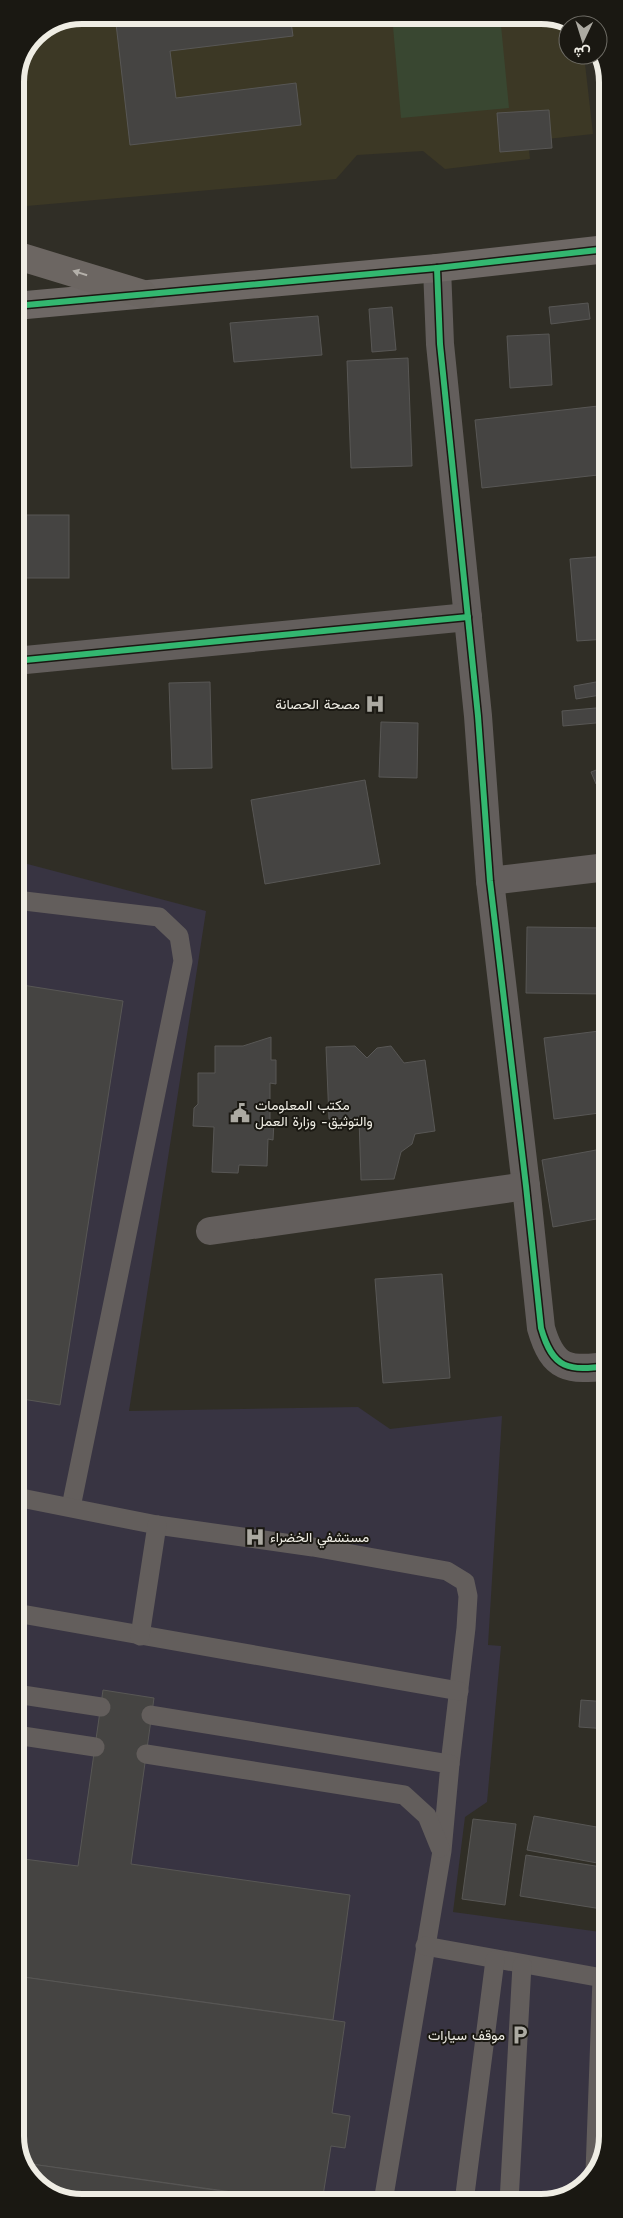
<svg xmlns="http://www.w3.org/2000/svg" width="623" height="2218" viewBox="0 0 623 2218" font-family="'Work Sans',Vazirmatn,sans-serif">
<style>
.built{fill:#3c3825}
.medical{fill:#383442}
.green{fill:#394731}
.building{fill:#454442;stroke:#585755}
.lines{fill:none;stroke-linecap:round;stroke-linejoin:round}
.lane{stroke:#635e5c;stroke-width:19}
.street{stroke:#635e5c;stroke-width:28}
.secondary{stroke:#6e6865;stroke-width:28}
.primary{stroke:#6c6662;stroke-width:28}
.cycleway-casing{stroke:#1a1812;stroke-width:9}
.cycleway{stroke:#33b770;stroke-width:6}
.oneway{fill:#b4b0aa}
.labels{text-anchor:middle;stroke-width:4;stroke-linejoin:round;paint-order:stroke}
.poi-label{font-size:14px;fill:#efede4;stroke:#1a1812;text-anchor:end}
.rim{fill:none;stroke:#efede4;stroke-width:6}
</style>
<rect width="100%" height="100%" fill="#302e26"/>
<!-- built -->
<path class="built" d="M81 15 550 16 571 25H568V55H584L593 134 528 141 530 159 445 169 423 151 357 155 336 179 15 207V81L35 34Z"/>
<!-- medical -->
<path class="medical" d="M16 861 206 911 129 1411 358 1407 390 1429 502 1416 488 1645 501 1646 487 1802 465 1817 453 1912 608 1933V2137L592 2180 555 2202 77 2203 38 2187 16 2150Z"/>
<!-- green -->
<path class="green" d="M392 15H500L509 108 401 118Z"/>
<!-- building -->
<g class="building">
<path d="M115 15H290L293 36 170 51 176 98 296 83 301 125 130 145Z"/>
<path d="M549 110 552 148 500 152 497 113Z"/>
<path d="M588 303 590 319 551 324 549 307Z"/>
<path d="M392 307 396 350 372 352 369 309Z"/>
<path d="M318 316 322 355 234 362 230 323Z"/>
<path d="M549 334 552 385 510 388 507 336Z"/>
<path d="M408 358 412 466 351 468 347 361Z"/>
<path d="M607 405V474L482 488 475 420Z"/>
<rect x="15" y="515" width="54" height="63"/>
<path d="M607 556V639L577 641 570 559Z"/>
<path d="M607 680V694L576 699 574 686Z"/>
<path d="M210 682 212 768 172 769 169 683Z"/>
<path d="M607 707V722L563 726 562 711Z"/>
<path d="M381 722 418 723 417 778 379 777Z"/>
<path d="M607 766V780L596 784 591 772Z"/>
<path d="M365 780 380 864 265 884 251 800Z"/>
<path d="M527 927 607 928V994L526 993Z"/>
<path d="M16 984 123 1001 60 1405 16 1398Z"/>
<path d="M607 1030V1112L554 1119 544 1038Z"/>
<path d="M271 1037V1060H276V1084L270 1083V1120L274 1121 273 1140 268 1139 267 1166 239 1165 238 1173 212 1172 214 1127 193 1126 194 1108 198 1104V1073H215V1046H243Z"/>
<path d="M355 1046 367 1058 377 1048 391 1046 404 1063 425 1060 435 1131 415 1134 412 1144 401 1152 394 1179 361 1180 359 1118 329 1119 326 1047Z"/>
<path d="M607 1148V1217L553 1227 542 1160Z"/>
<path d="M442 1274 450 1378 383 1383 375 1279Z"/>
<path d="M103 1690 154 1698 131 1864 350 1895 333 2020 16 1976V1858L78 1866Z"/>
<path d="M581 1700 608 1702V1729L579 1727Z"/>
<path d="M534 1816 608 1829V1865L527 1850Z"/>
<path d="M473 1819 516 1824 505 1905 462 1899Z"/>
<path d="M526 1855 608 1868V1910L520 1896Z"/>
<path d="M16 1976 345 2022 332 2113 350 2116 345 2148 331 2146 322 2202H304L24 2163 16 2150Z"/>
<path d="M24 2163 292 2201 291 2202 77 2203 38 2187Z"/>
</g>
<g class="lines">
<!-- lane -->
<g class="lane">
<path d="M16 900 159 917 179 936 183 961 71 1507"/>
<path d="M16 1497 157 1525 313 1547 447 1571 465 1582 468 1596 466 1628 450 1764"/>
<path d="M16 1613 459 1691"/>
<path d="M140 1636 157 1525"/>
<path d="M16 1694 101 1707"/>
<path d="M151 1715 450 1764 442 1851 383 2202"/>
<path d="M16 1735 95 1747"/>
<path d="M146 1754 404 1795 427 1816 440 1848"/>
<path d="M425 1946 608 1979"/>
<path d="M595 2172 602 1978"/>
<path d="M464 2202 495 1960"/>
<path d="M509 2202 522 1965"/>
</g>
<!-- street -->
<g class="street">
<path d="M437 268 440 344 478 716 490 881 526 1186 541 1328C553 1370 569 1371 608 1366"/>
<path d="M15 661 468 617"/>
<path d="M490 881 607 867"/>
<path d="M210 1231 526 1186"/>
</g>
<!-- secondary -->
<path class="secondary" d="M15 306 437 268 607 249"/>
<!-- primary -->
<path class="primary" d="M15 255 143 294"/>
<defs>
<g id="cycleway">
<path d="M437 268 440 344 478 716 490 881 526 1186 541 1328C553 1370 569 1371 608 1366"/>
<path d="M15 306 437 268 607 249"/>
<path d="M15 661 468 617"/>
</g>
</defs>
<!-- cycleway casing -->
<use href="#cycleway" class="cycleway-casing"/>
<!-- cycleway -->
<use href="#cycleway" class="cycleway"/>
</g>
<!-- one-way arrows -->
<defs><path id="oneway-solid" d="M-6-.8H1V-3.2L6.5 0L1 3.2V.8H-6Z" transform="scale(1.25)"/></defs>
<use class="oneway" href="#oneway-solid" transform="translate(80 273) rotate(-162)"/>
<!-- icons -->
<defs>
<symbol id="hospital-bare" viewBox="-9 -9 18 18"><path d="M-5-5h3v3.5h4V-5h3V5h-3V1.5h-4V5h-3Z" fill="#acaaa2" stroke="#1a1812" stroke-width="2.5" paint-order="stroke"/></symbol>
<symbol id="civic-bare" viewBox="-9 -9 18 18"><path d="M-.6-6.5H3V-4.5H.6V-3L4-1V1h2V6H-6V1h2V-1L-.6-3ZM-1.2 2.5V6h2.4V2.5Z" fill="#acaaa2" stroke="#1a1812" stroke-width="2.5" paint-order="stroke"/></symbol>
<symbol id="parking-bare" viewBox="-9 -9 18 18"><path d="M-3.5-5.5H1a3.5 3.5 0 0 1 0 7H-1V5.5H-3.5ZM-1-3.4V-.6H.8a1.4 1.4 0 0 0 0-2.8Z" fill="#acaaa2" stroke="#1a1812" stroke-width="2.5" paint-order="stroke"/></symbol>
</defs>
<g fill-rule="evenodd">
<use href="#hospital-bare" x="361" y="690" width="28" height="28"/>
<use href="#civic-bare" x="226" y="1099" width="28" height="28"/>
<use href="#hospital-bare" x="241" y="1523" width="28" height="28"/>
<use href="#parking-bare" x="506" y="2021" width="28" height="28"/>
</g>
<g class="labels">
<!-- poi labels -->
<g class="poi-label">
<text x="360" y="709">مصحة الحصانة</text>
<text x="255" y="1110" text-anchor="start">مكتب المعلومات<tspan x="255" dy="16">والتوثيق- وزارة العمل</tspan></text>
<text x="270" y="1542" text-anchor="start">مستشفي الخضراء</text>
<text x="505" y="2040">موقف سيارات</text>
</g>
</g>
<!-- crop -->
<path d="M0 0H623V2218H0ZM82 24H541A58 58 0 0 1 599 82V2136A58 58 0 0 1 541 2194H82A58 58 0 0 1 24 2136V82A58 58 0 0 1 82 24Z" fill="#1a1812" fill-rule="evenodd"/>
<path class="rim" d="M82 24H541A58 58 0 0 1 599 82V2136A58 58 0 0 1 541 2194H82A58 58 0 0 1 24 2136V82A58 58 0 0 1 82 24Z"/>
<!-- north arrow -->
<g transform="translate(583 40) rotate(184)"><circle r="24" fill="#1a1812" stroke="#6f6d66"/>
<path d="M0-4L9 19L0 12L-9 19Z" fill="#acaaa2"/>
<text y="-8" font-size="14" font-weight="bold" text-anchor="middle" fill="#efede4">ش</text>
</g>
</svg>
